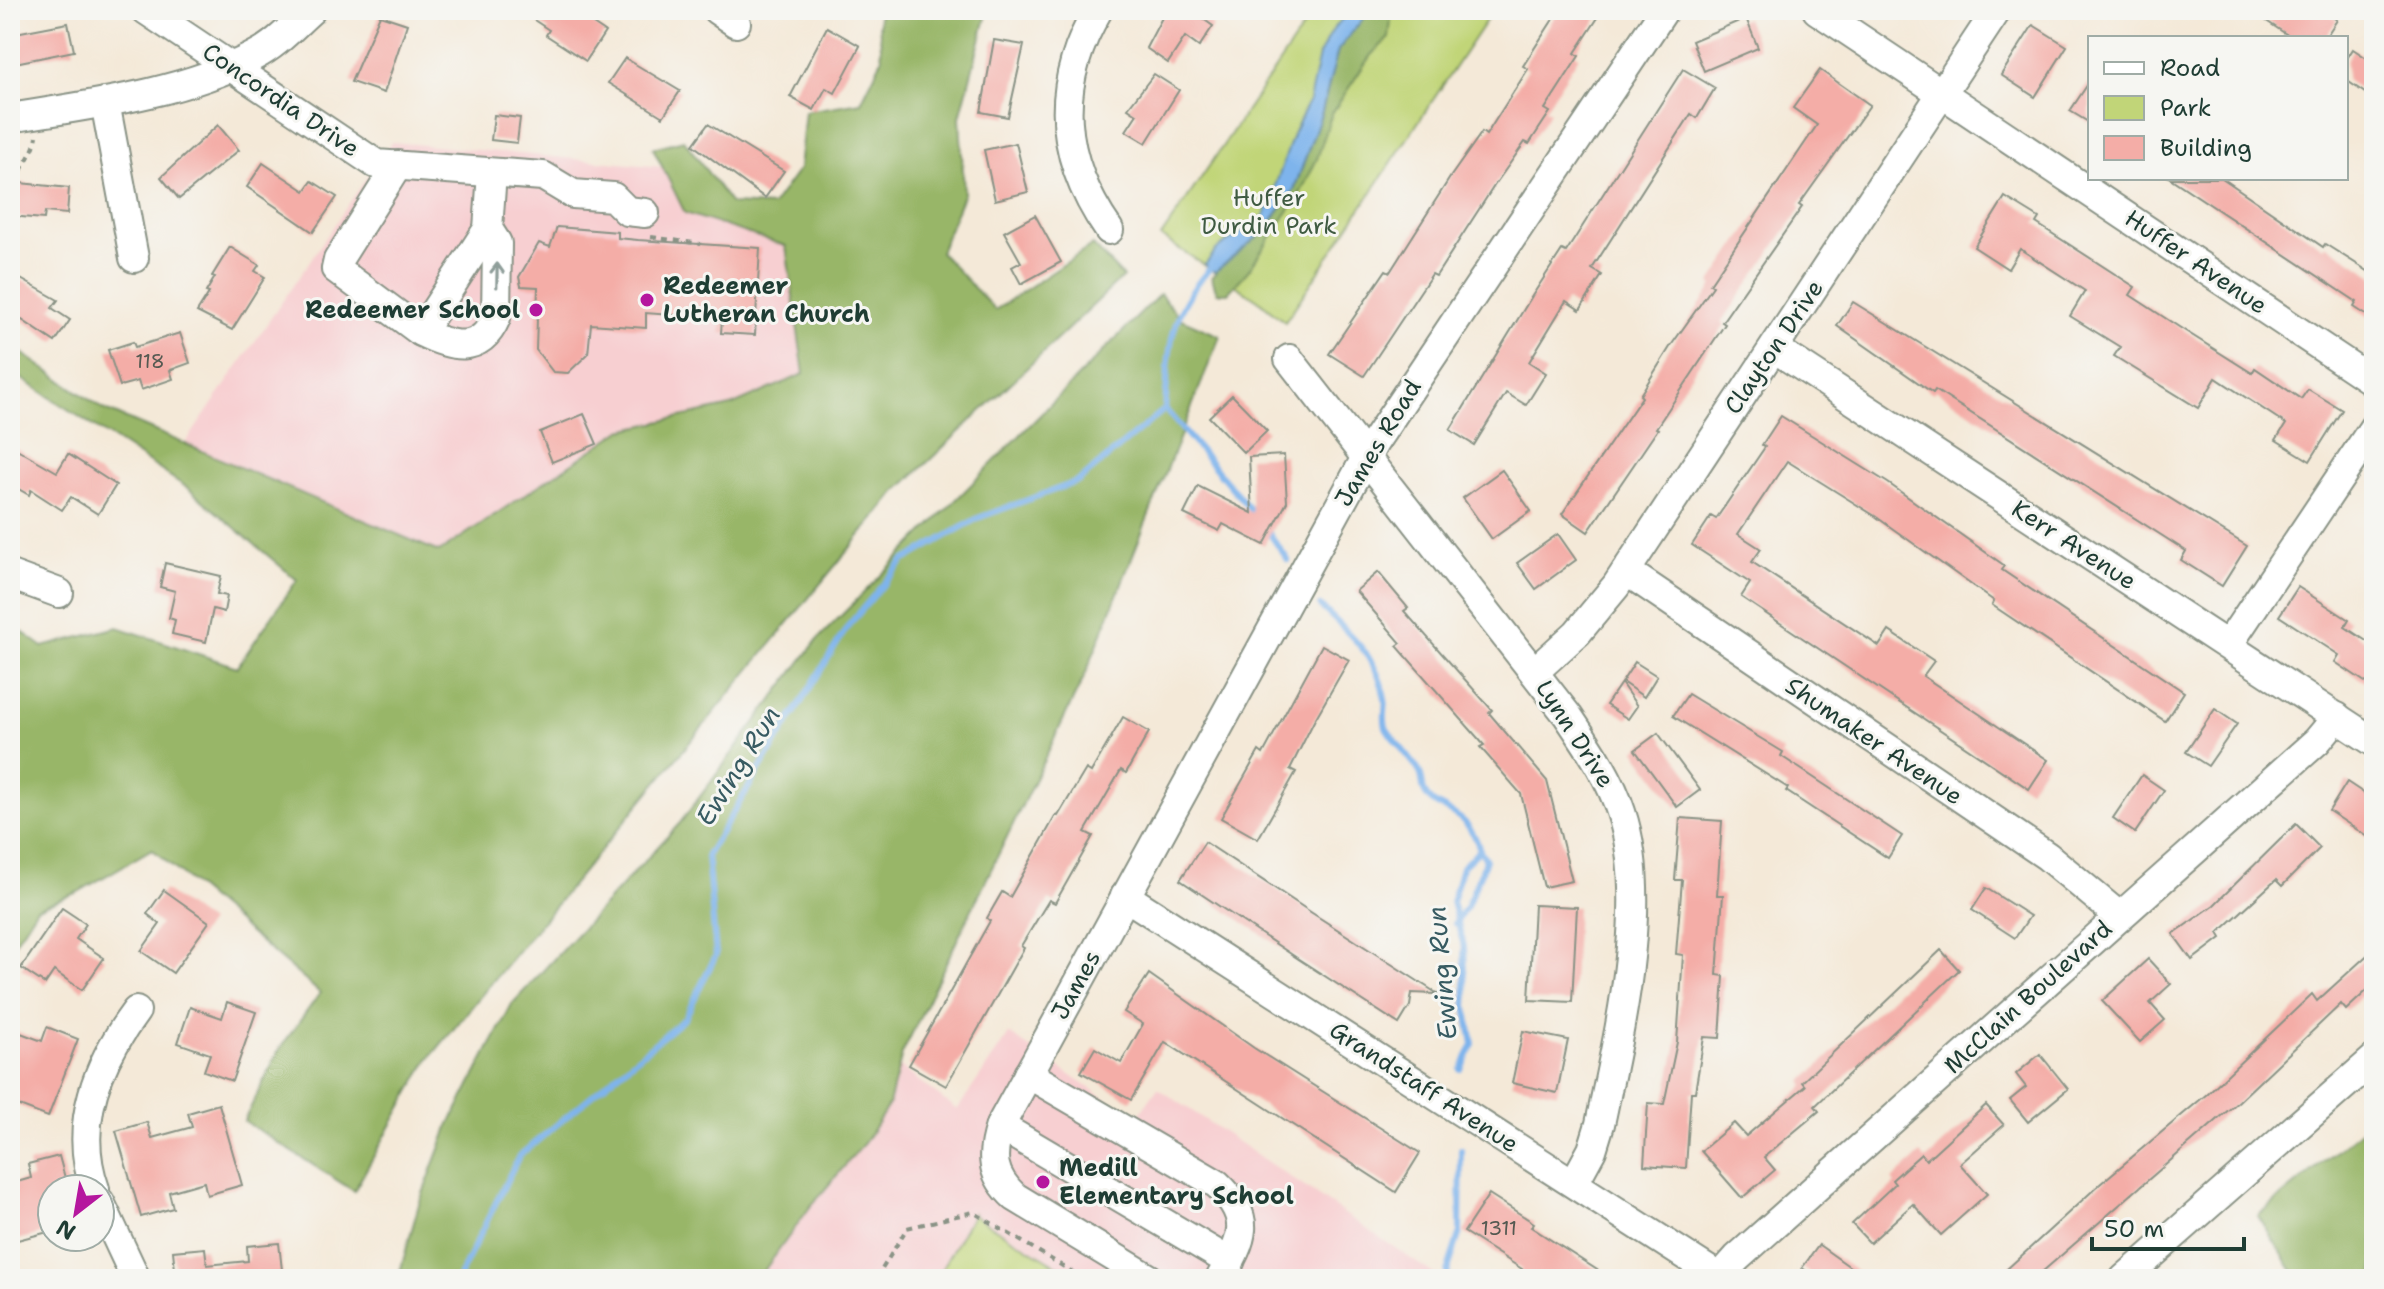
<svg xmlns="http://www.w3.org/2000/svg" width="2384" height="1289" viewBox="0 0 2384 1289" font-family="'Shantell Sans',sans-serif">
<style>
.built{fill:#f7cfd1}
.green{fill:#c1d578;stroke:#708956;stroke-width:2}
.forest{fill:#98b668;stroke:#5c7a4e;stroke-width:2}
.water{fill:#7eb4ec;stroke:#4e7890;stroke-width:2}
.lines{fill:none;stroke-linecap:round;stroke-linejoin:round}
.stream{stroke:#7eb4ec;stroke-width:6}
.building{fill:#f4ada7}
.minor-casing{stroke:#8a9386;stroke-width:32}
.path{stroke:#8a9386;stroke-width:4;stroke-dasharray:6 6;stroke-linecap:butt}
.minor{stroke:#fff;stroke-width:28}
.oneway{stroke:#8f9e9a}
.poi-dot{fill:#b5179e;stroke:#f6f6f2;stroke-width:3}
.labels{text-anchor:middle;stroke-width:6;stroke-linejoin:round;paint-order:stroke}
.number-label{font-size:20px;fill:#545951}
.street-label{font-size:24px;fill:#1f3d34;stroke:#f6f6f2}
.park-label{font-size:24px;fill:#3f5b42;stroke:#f6f6f2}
.poi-label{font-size:24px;font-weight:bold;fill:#1f3d34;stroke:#f6f6f2;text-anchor:start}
.water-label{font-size:26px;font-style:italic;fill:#375b62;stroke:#f6f6f2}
</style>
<rect width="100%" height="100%" fill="#f6f6f2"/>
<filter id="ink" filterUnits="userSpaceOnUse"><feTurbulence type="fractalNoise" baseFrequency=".0125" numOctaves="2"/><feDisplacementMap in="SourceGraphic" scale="16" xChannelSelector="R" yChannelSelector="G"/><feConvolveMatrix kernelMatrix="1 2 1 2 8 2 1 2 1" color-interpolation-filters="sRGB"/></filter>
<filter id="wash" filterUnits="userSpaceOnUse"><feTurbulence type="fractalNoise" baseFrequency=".006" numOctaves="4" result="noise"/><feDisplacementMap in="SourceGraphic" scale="32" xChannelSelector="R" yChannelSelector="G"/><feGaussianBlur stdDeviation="1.8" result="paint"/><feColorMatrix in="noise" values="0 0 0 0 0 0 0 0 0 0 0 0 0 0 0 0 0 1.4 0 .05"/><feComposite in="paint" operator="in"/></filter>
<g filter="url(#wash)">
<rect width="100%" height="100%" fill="#f4e9d8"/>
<!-- built -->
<g class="built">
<path d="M391 142 662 167 685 213 786 246 804 375 731 406 622 430 438 552 185 444Z"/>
<path d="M849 1028 957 1110 1009 1034 1136 1119 1158 1088 1441 1279H703Z"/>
</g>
<!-- green -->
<g class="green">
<path d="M1315 10H1493L1285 322 1258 300 1161 237Z"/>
<path d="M973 1214V1215L1080 1279H936Z"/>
</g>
<!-- forest -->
<g class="forest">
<path d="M878 10H988L960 117 964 193 940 252 995 310 1093 245 1123 277 896 492 428 1060 354 1191 244 1121 279 1050 320 993 152 849 78 892 37 908 10 950V623L43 647 118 627 237 667 297 580 189 489 10 371V345L103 409 439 552 622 430 731 406 804 374 786 246 685 213 653 148 684 140 731 204 772 206 799 169 805 111 861 102 882 59Z"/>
<path d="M1370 10H1392L1389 38 1371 55 1332 113 1317 159 1301 192 1248 271 1228 293H1217L1212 278 1220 265 1263 232 1294 190 1322 111 1338 50Z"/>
<path d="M1160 294 1181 319 1220 336 1086 673 902 1054 889 1104 865 1142 810 1207 758 1279H398L419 1204 448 1128 512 1004 680 823 818 639Z"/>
<path d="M2374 1120V1279H2298L2258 1216Z"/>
</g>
<!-- water -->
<path class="water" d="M1352 10H1370L1338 50 1322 111 1294 190 1263 232 1215 272 1205 265 1216 250 1265 215 1294 132 1309 101 1319 55 1335 26Z"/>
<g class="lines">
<!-- stream -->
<g class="stream">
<path d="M1165 409 1255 515"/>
<path d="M1267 530 1288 560"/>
<path d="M1320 606C1348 632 1379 658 1385 699 1387 708 1382 720 1387 729 1396 744 1411 757 1420 773 1423 779 1422 785 1424 791 1435 815 1466 804 1480 850L1462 867 1452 902 1464 946 1466 1005 1473 1044 1461 1069"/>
<path d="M1455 923 1467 906 1486 860 1480 850"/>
<path d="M458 1279 519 1156 685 1018 716 955 707 855 848 626 903 561 978 518 1079 481 1165 409C1170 346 1167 314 1213 265"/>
<path d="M1450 1279 1447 1272 1460 1232 1461 1149"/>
</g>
</g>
<g id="blocks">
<!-- building -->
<g class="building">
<path d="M519 10H572L605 32 586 61 546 35 549 30Z"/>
<path d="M1166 10H1203L1199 16 1213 26 1199 47 1185 37 1168 63 1146 48Z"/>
<path d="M1559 10H1603L1575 53 1579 56 1545 109 1550 112 1529 144 1525 142 1494 186 1436 276 1432 274 1364 376 1329 354 1386 270 1390 272 1451 176 1482 132 1486 135 1528 69 1523 66Z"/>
<path d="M2250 10H2322L2337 20 2325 38H2292Z"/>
<path d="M380 15 407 24 384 93 351 82Z"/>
<path d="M1746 18 1758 48 1704 71 1692 41Z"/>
<path d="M68 23 74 51 10 64V34Z"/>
<path d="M2033 25 2067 46 2035 97 2001 75Z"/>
<path d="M827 27 860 46 835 93 826 88 814 110 790 97Z"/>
<path d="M994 40 1024 45 1008 117 981 112Z"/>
<path d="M2353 49 2374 63V86L2368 95 2346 80V60Z"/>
<path d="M625 58 680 91 663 117 608 83Z"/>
<path d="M1683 69 1715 88 1697 118 1691 114 1592 269 1602 275 1580 310 1566 301 1529 362 1546 373 1526 405 1506 393 1474 445 1450 430 1532 296 1562 250 1566 252Z"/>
<path d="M1820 70 1870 105 1799 205 1802 207 1722 322 1725 324 1656 428 1658 429 1588 532 1562 514 1642 397 1640 395 1670 347 1713 286 1710 284 1817 125 1793 108Z"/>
<path d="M1154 74 1179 90 1146 143 1126 131 1137 114 1128 108Z"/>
<path d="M2090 81V123L2070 111Z"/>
<path d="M494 115 520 118 517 143 491 140Z"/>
<path d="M708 124 784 171 765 198 693 145Z"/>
<path d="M218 125 239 150 179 199 161 177Z"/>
<path d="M1016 143 1028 192 995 200 984 150Z"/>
<path d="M263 163 305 191 312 181 337 197 313 232 247 187Z"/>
<path d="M2170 178H2222L2323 247 2325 244 2374 275V320L2354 307 2357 302Z"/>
<path d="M10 182 69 188 67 214 45 212 44 219 10 216Z"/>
<path d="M2005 197 2039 218 2036 223 2135 287 2130 295 2179 327 2252 373 2255 368 2301 399 2308 389 2342 410 2310 461 2276 440 2286 424 2216 378 2198 408 2114 356 2120 347 2070 316 2085 291 2020 249 2008 269 1974 247Z"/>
<path d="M1035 215 1061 262 1021 284 1012 267 1021 262 1004 232Z"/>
<path d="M557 227 618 232V238L638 240 760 248 755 335 721 333 722 319 646 313V328L591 324 588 354 568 373 553 372 536 350 538 287 521 286 519 277 539 243 550 247Z"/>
<path d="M230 247 259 265 255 271 265 277 232 330 197 312 209 293 206 292 215 277 212 276Z"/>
<path d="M10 273 58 300 52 308 70 320 55 342 10 312Z"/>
<path d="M1853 302 2247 546 2222 586 2181 560 2186 551 1935 390 1933 393 1837 326Z"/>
<path d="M180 333 190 363 170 370 173 379 141 390 138 381 120 386 108 350 133 342 135 347Z"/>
<path d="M1232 395 1267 431 1244 453 1209 417Z"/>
<path d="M584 414 597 444 552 462 540 432Z"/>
<path d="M1781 416 1888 483 2005 566 2002 570 2184 692 2165 721 1992 605 1994 601 1875 516 1787 461 1738 534 1761 549 1752 562 1879 646 1889 631 1934 661 1923 676 2048 760 2029 789 1741 597 1750 583 1692 545 1711 516 1716 519 1765 447 1762 445Z"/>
<path d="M10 445 57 472 68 454 116 485 98 514 71 497 62 510 31 490 29 495 10 484Z"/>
<path d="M1284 455 1287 502 1264 545 1223 524 1219 531 1184 514 1198 486 1252 513 1249 457Z"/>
<path d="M1502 470 1531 511 1492 539 1463 498Z"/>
<path d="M1558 534 1576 560 1536 589 1517 563Z"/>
<path d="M165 563 221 576 217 594 227 596 224 612 213 609 206 642 172 634 175 620 169 618 175 591 160 587Z"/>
<path d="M1378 572 1408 608 1404 611 1492 710 1489 713 1547 781 1572 881 1544 887 1521 794 1480 747 1484 745 1397 646 1401 643 1356 591Z"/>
<path d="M2298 587 2349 620 2345 627 2374 646V688L2335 662 2339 655 2279 616Z"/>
<path d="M1322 645 1349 660 1314 721 1290 769 1296 772 1258 839 1221 818 1259 751 1263 754Z"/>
<path d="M1635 662 1657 676 1644 697 1622 682Z"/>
<path d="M1621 683 1637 706 1628 719 1606 705Z"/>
<path d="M1688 694 1783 752 1781 756 1902 836 1888 858 1786 791 1788 788 1673 716Z"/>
<path d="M2215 709 2237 724 2208 766 2186 752Z"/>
<path d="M1123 717 1149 732 1126 773 1121 770 1085 832 1093 836 1055 903 1049 900 1021 946 1024 948 946 1086 909 1065 990 921 987 918 1002 892 1010 897 1056 815 1058 816 1086 769 1091 772Z"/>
<path d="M1658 733 1700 790 1677 807 1635 750Z"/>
<path d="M2142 775 2164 790 2135 833 2113 818Z"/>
<path d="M2347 782 2374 800V841L2329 811Z"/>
<path d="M1680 818 1722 821 1717 895H1723L1717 975 1724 976 1720 1038 1704 1037 1695 1092H1691L1686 1168 1644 1165 1648 1103 1664 1104 1677 1042 1683 955 1676 954 1682 880H1675Z"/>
<path d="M2296 824 2320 848 2282 886 2276 880 2218 933 2221 938 2192 960 2173 934 2214 905Z"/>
<path d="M1205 842 1312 913 1438 994 1412 993 1410 1006 1399 1024 1300 960 1180 880Z"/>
<path d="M1986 888 2030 916 2015 938 1972 910Z"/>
<path d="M164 890 209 922 173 973 141 951 160 924 147 914Z"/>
<path d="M1534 905 1577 907 1572 1002 1529 1000Z"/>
<path d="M62 908 86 924 76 939 104 958 82 990 54 971 45 984 21 968Z"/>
<path d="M2374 949V984L2346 1010 2341 1004 2239 1101 2034 1279H1996L2100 1184 2207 1094 2312 994 2317 1001Z"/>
<path d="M1941 950 1959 970 1815 1106 1819 1111 1764 1157 1775 1170 1742 1198 1701 1151 1734 1123 1746 1136 1805 1086 1802 1082Z"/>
<path d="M2148 959 2171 984 2150 1003 2165 1020 2140 1042 2102 1001Z"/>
<path d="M1149 974 1254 1048 1420 1153 1396 1192 1165 1042 1131 1100 1081 1072 1095 1048 1121 1063 1143 1024 1124 1012Z"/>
<path d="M227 1002 256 1012 232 1081 204 1071 210 1054 178 1043 190 1007 222 1018Z"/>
<path d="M47 1027 78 1039 48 1117 14 1104 18 1092 10 1089V1029L42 1041Z"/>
<path d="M1523 1031 1568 1040 1557 1093 1512 1083Z"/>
<path d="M2040 1054 2068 1089 2028 1122 2010 1100 2026 1087 2016 1074Z"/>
<path d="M219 1104 242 1185 207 1195 204 1182 169 1192 173 1208 141 1217 116 1131 147 1122 152 1138 192 1127 188 1113Z"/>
<path d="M1986 1105 2004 1125 1960 1164 1987 1194 1941 1235 1913 1204 1870 1243 1852 1224 1895 1184 1892 1180 1921 1154 1926 1160Z"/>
<path d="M59 1156 68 1189H52V1231L10 1242V1184L31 1178 28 1164Z"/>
<path d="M1489 1194 1534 1223 1531 1227 1611 1279H1527L1519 1274 1522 1269 1464 1232Z"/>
<path d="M279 1243 283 1279H176L173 1251 205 1248 207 1265 248 1261 247 1246Z"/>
<path d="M1819 1245 1867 1279H1818L1802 1268Z"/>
</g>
</g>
</g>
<g filter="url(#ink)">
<use href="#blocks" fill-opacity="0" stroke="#8a9386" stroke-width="2"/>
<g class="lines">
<defs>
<g id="minor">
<path d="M146 10 376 164 543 176 573 194 613 197 627 211 645 213"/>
<path d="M717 10 736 23"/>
<path d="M1098 10C1053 86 1059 158 1109 230"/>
<path d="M1817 10 2374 382"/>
<path d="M105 102 134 258"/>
<path d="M10 118C89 105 182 94 254 56 276 45 293 26 311 10"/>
<path d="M398 165 338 260 336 269 421 332 488 229 492 173"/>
<path d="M421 332C451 347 480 355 496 318L497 243 488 229"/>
<path d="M1774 348 2374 742"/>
<path d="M1289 359 1568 716C1588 746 1610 777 1621 812 1651 902 1619 1032 1600 1124L1592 1150 1574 1183"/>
<path d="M1626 571 2047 856 2119 916"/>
<path d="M10 575 59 593"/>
<path d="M2228 645 2374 427"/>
<path d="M1535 671 1577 633 1616 586 1997 10"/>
<path d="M1125 896 1722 1279"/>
<path d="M1028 1074 1217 1184C1255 1219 1242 1240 1220 1279"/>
<path d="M1000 1126 1230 1262"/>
<path d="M95 1189C72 1125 98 1062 136 1011"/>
<path d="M100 1202 136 1279"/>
<path d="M1720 1277 1737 1258 2317 741 2337 717"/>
<path d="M1150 1279 1015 1197C991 1175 990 1156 1000 1126L1374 443 1664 10"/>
<path d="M2124 1279 2374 1059"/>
</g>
</defs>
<!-- minor casing -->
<use href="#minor" class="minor-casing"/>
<!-- path -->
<g class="path">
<path d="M18 183C20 164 34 155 37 136"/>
<path d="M651 237 701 244"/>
<path d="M876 1279 907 1228 973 1212 1084 1279"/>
</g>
<!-- minor -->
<use href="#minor" class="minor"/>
</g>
<!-- one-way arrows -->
<defs><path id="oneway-shaft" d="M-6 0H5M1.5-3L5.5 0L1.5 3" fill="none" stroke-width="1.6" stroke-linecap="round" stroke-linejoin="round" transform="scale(2)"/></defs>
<use class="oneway" href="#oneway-shaft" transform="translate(497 275) rotate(-89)"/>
</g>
<!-- markers -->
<g class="poi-dot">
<circle cx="647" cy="300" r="8"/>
<circle cx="536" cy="310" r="8"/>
<circle cx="1043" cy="1182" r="8"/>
</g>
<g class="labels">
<!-- number labels -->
<g class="number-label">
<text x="150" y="368">118</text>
<text x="1499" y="1235">1311</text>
</g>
<!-- street labels -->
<g class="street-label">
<text transform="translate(281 100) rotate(34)" y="8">Concordia Drive</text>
<text transform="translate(2196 262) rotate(34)" y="8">Huffer Avenue</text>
<text transform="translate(1774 347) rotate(-56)" y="8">Clayton Drive</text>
<text transform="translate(1378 443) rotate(-59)" y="8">James Road</text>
<text transform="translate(2074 545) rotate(33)" y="8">Kerr Avenue</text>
<text transform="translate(1575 734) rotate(57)" y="8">Lynn Drive</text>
<text transform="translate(1874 741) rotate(34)" y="8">Shumaker Avenue</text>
<text transform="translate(1076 985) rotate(-61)" y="8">James</text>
<text transform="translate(2028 997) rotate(-42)" y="8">McClain Boulevard</text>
<text transform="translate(1424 1087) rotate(33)" y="8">Grandstaff Avenue</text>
</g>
<!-- park labels -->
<g class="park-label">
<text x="1269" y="206">Huffer<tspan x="1269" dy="28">Durdin Park</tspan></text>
</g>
<!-- poi labels -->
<g class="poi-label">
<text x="663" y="294">Redeemer<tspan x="663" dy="28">Lutheran Church</tspan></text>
<text x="520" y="318" text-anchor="end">Redeemer School</text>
<text x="1059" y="1176">Medill<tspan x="1059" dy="28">Elementary School</tspan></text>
</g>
<!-- water labels -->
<g class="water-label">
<text transform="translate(738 766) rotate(-58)" y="9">Ewing Run</text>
<text transform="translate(1442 973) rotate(-95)" y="9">Ewing Run</text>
</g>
</g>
<!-- margin -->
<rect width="2384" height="1289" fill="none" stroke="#f6f6f2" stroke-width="40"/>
<!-- legend -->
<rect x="2088" y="36" width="260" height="144" fill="#f6f6f2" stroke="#a0aca6" stroke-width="2"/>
<rect x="2104" y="62" width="40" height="12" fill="#ffffff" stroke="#a0aca6" stroke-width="2"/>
<text x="2160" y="76" font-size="24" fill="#1f3d34">Road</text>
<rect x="2104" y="96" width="40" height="24" fill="#c1d578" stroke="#a0aca6" stroke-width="2"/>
<text x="2160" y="116" font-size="24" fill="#1f3d34">Park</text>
<rect x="2104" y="136" width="40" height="24" fill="#f4ada7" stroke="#a0aca6" stroke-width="2"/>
<text x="2160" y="156" font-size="24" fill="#1f3d34">Building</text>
<!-- north arrow -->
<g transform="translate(76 1213) rotate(211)"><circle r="38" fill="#f6f6f2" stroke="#a0aca6" stroke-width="2"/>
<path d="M0-6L14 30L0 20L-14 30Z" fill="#b5179e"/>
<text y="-12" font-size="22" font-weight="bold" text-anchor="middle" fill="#1f3d34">N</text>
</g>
<!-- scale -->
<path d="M2092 1237v12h152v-12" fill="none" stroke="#1f3d34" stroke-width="4"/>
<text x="2104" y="1237" font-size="24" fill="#1f3d34" stroke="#f6f6f2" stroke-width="6" paint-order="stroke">50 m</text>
</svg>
